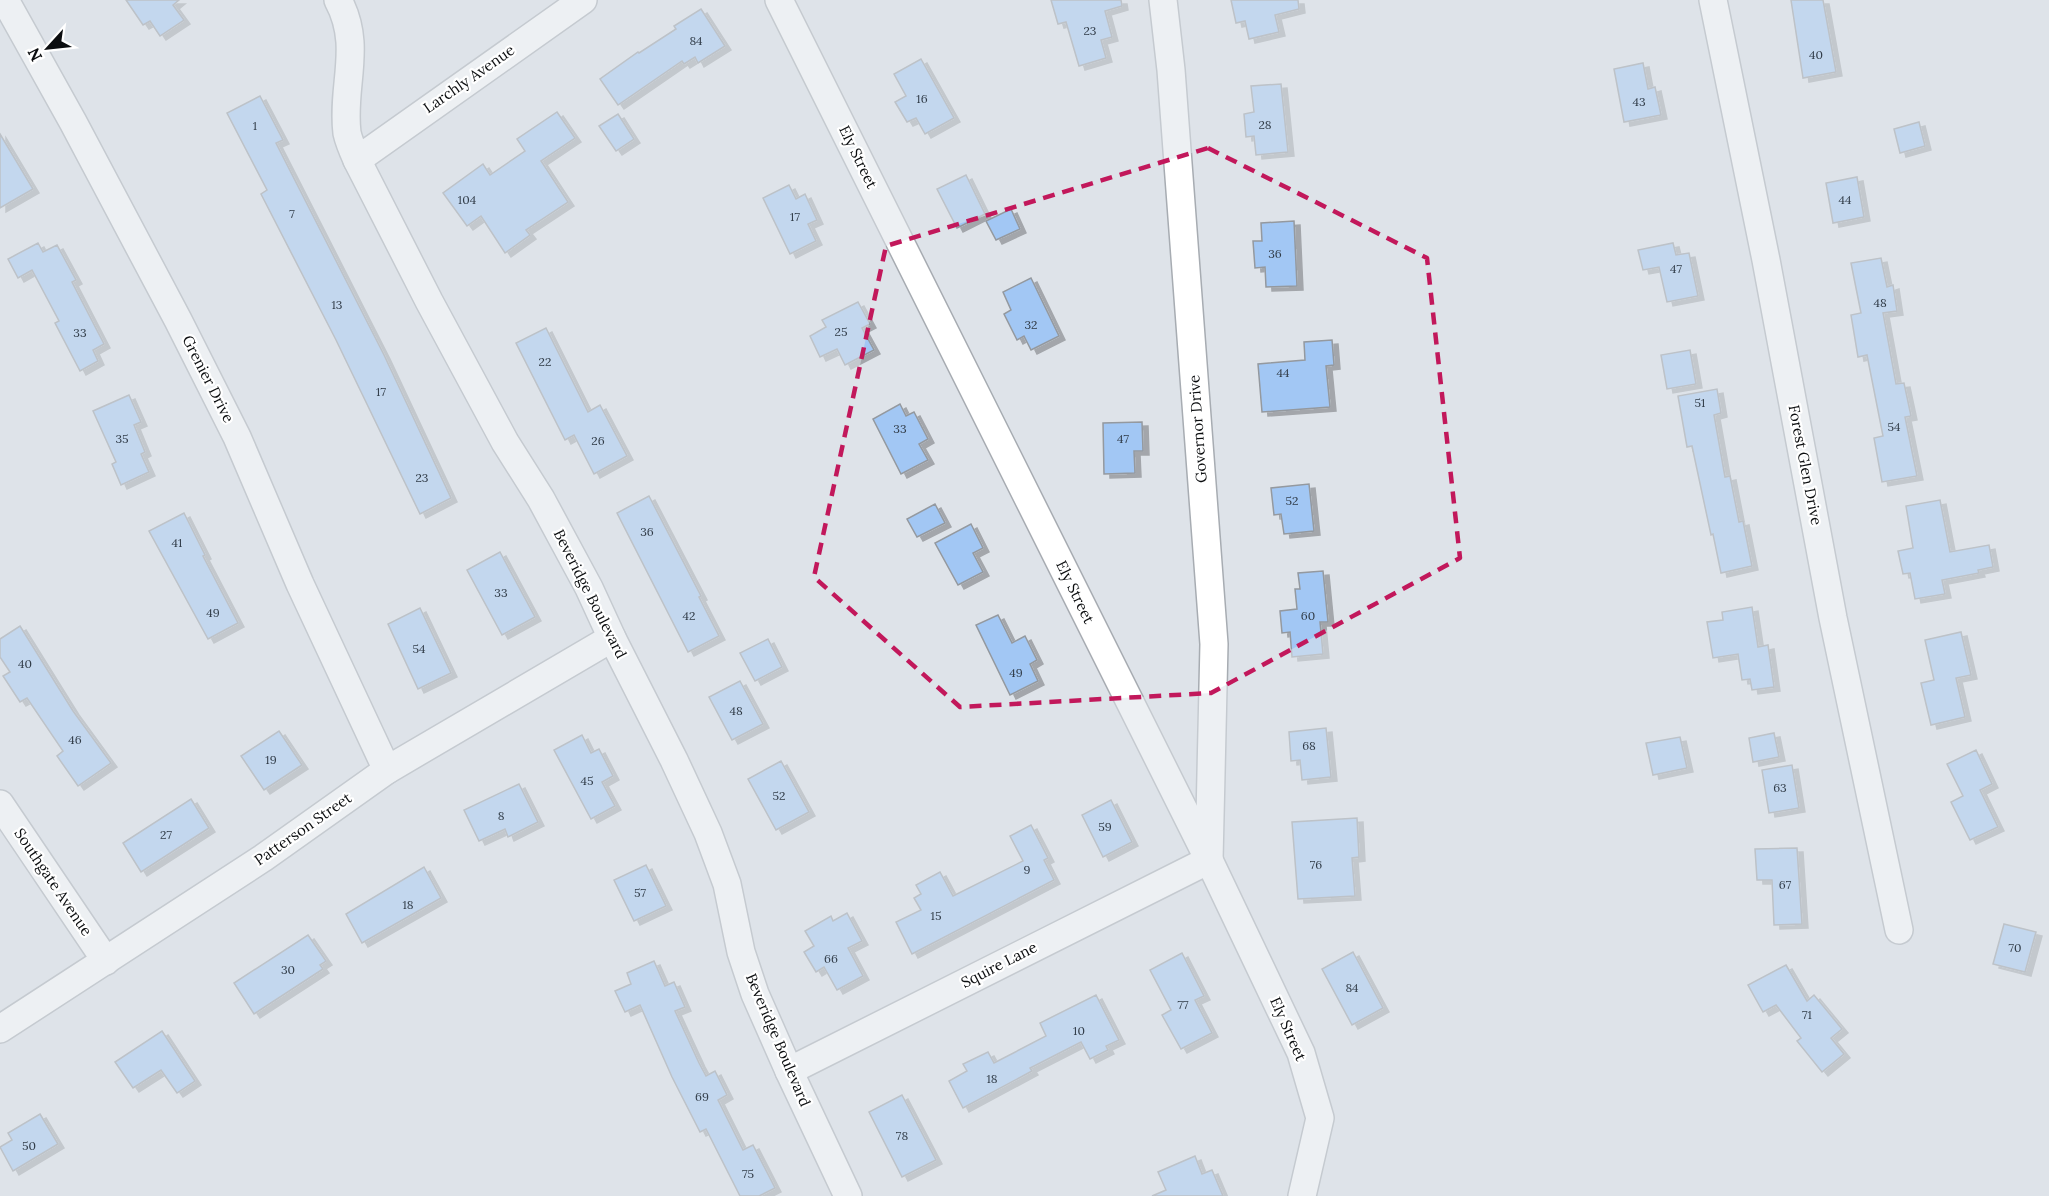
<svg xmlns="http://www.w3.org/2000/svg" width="2049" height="1196" viewBox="0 0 2049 1196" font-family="Lora,serif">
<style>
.building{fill:#a2c7f4;stroke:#94999f;stroke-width:1.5;filter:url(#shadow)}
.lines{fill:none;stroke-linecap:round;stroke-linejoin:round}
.street-casing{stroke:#a7acb2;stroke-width:30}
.street{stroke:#fff;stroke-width:27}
.marked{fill:none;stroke:#c2185b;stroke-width:4.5;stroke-dasharray:12 8;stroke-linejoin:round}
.labels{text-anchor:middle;stroke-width:4.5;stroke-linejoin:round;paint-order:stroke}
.number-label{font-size:12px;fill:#313c48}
.street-label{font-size:15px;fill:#0b0d0f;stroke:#fff}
</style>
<defs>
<filter id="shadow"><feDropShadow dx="6" dy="4" stdDeviation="0" flood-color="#0004"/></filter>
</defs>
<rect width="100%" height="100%" fill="#dee3e9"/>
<!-- building -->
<g class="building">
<path d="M126 0H179L173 5 184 20 160 36 150 21 143 25Z"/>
<path d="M1051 0H1121L1122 6 1105 11 1112 37 1101 40 1106 58 1079 66 1066 22 1058 24Z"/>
<path d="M1231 0H1298L1299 9 1275 15 1279 32 1249 39 1245 21 1236 23Z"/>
<path d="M1791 0H1823L1836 72 1803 78Z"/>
<path d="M701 9 725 46 698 63 695 57 684 64 682 61 618 105 600 79 638 52 639 53 676 29 674 26Z"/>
<path d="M921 59 954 118 925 134 916 118 907 122 895 102 906 96 894 74Z"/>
<path d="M1643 63 1648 89 1655 87 1661 115 1624 122 1614 69Z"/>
<path d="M1281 84 1288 152 1256 155 1254 136 1246 137 1244 114 1254 112 1251 86Z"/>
<path d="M260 96 283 140 276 143 384 355 451 498 420 514 336 340 261 194 267 190 227 113Z"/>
<path d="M557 112 575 138 541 161 568 202 526 230 530 235 505 253 481 216 467 226 443 193 483 164 490 175 525 151 517 139Z"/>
<path d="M618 114 634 139 616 151 599 126Z"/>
<path d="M1919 122 1925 146 1900 153 1894 129Z"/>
<path d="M0 134 33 189 0 208Z"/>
<path d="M966 175 985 214 957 228 937 189Z"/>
<path d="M1857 177 1864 217 1833 223 1826 183Z"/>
<path d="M789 185 796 199 805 194 817 220 808 224 816 241 790 254 763 198Z"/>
<path d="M1011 209 1020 229 996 240 986 221Z"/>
<path d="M1294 221 1297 286 1266 287 1265 267 1255 268 1253 241H1262L1261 223Z"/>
<path d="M38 243 43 252 57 245 76 280 72 282 104 344 93 350 98 361 80 371 55 323 59 321 32 270 18 278 8 259Z"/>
<path d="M1673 243 1676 255 1689 253 1698 296 1667 302 1659 267 1643 270 1638 250Z"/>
<path d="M1881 258 1887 287 1893 285 1897 311 1883 313 1896 384 1904 383 1911 416 1905 417 1917 476 1882 482 1874 438 1883 436 1867 355 1858 357 1851 315 1861 313 1851 263Z"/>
<path d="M1031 278 1059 336 1031 350 1024 336 1017 340 1004 314 1011 310 1003 292Z"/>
<path d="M858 302 870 324 862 328 874 350 845 365 837 349 820 357 810 336 826 327 822 320Z"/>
<path d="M546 328 588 412 600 405 627 456 594 474 574 435 565 440 516 343Z"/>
<path d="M1332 340 1334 365 1326 366 1330 407 1262 412 1258 364 1305 360 1304 342Z"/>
<path d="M1690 350 1696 384 1667 389 1661 355Z"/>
<path d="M1717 389 1721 413 1714 415 1725 477 1730 476 1739 522 1743 521 1752 566 1721 573 1713 534 1711 535 1692 446 1687 447 1678 396Z"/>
<path d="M129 395 141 422 134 425 145 452 141 454 149 472 121 485 112 464 116 462 93 411Z"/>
<path d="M900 404 906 416 914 412 928 439 919 444 928 460 901 474 873 419Z"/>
<path d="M1142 422 1143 451H1134L1135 473 1104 474 1103 423Z"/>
<path d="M1309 484 1314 531 1284 534 1281 514 1274 515 1271 488Z"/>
<path d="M649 496 701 596 699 597 719 636 688 652 617 513Z"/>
<path d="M1940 500 1950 552 1989 545 1993 567 1978 570 1979 573 1942 580 1945 594 1915 599 1910 573 1903 574 1898 551 1913 548 1906 506Z"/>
<path d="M935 504 945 523 917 537 907 519Z"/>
<path d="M184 513 205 555 203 556 238 623 208 639 149 531Z"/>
<path d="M971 524 983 548 973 553 983 572 958 585 935 543Z"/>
<path d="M500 552 535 617 502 635 467 570Z"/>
<path d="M1323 571 1328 622H1320L1323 654 1292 657 1290 632 1282 633 1280 611 1297 609 1295 589H1300L1298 573Z"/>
<path d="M1752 607 1758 647 1768 645 1774 687 1752 690 1750 679 1742 680 1738 654 1713 658 1707 622 1723 620 1722 612Z"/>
<path d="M420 608 451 673 418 689 388 624Z"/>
<path d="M998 615 1012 643 1025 636 1037 660 1030 664 1038 681 1010 695 976 625Z"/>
<path d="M20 626 73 711 111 763 78 786 57 756 63 751 27 698 20 702 3 676 10 672 0 657V639Z"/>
<path d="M1961 632 1971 675 1956 678 1965 717 1931 725 1921 683 1934 680 1925 640Z"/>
<path d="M768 639 782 667 755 681 740 653Z"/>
<path d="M740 681 763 724 732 740 709 697Z"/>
<path d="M1326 728 1331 777 1302 780 1300 760 1291 761 1289 732Z"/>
<path d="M279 731 302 765 264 790 241 756Z"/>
<path d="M1774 733 1779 757 1753 762 1749 738Z"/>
<path d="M582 735 591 753 599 749 613 776 602 782 615 806 591 819 554 750Z"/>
<path d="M1680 737 1687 768 1653 775 1646 743Z"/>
<path d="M1976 750 1992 784 1980 790 1998 827 1970 840 1951 802 1963 796 1947 764Z"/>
<path d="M781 761 809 812 776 830 748 779Z"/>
<path d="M1792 765 1799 808 1769 813 1762 770Z"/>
<path d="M519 784 538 822 508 837 505 829 479 841 464 810Z"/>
<path d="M191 799 209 828 141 872 123 843Z"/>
<path d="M1111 800 1132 842 1103 857 1082 815Z"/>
<path d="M1357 818 1359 857 1352 858 1355 896 1298 899 1292 822Z"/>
<path d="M1031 825 1048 858 1044 860 1054 880 912 954 896 922 921 910 914 898 921 894 916 885 940 872 953 896 1023 861 1010 836Z"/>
<path d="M1797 848 1802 924 1774 925 1772 880H1757L1755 849Z"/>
<path d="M646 865 666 906 634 921 614 880Z"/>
<path d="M424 867 441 898 362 943 346 914Z"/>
<path d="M847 913 862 941 848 948 863 976 837 990 824 967 816 972 804 952 814 946 805 931 831 916 833 921Z"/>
<path d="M2004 924 2036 932 2025 972 1993 964Z"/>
<path d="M308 935 326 961 320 965 323 969 254 1014 234 983Z"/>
<path d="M1353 952 1383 1008 1352 1025 1322 969Z"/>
<path d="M1182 953 1204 996 1195 1000 1212 1033 1181 1049 1162 1015 1171 1010 1150 970Z"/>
<path d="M654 961 665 986 674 982 685 1007 675 1011 699 1063 706 1076 715 1071 727 1095 718 1100 743 1150 753 1145 775 1188 759 1196H740L706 1129 700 1132 672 1077 640 1005 625 1012 615 991 631 984 627 973Z"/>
<path d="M1786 965 1807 1001 1814 995 1842 1029 1831 1038 1844 1054 1822 1072 1797 1041 1801 1038 1776 1005 1763 1012 1748 985Z"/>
<path d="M1096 995 1119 1040 1106 1046 1108 1050 1090 1059 1081 1042 1030 1068 1032 1071 963 1108 949 1081 967 1071 963 1064 988 1052 994 1063 1046 1036 1040 1023Z"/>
<path d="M162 1031 195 1081 177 1093 161 1070 133 1088 115 1062Z"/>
<path d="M902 1095 936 1160 902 1177 869 1112Z"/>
<path d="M40 1114 58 1144 13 1171 0 1147 12 1140 8 1133Z"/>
<path d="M1195 1156 1202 1174 1212 1170 1223 1196H1152L1166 1190 1158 1172Z"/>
</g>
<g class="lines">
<defs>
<g id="street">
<path d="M5 0 73 122 178 320 237 437 300 584 387 770"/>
<path d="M338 0C363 46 341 86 347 133 349 142 353 151 357 160L429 301 505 442 541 499 589 588 612 638 674 760 708 833 727 884 741 952 755 994 789 1071 848 1196"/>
<path d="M779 0 1209 860 1301 1053 1320 1118 1302 1196"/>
<path d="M1713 0 1766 260 1833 618 1899 930"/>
<path d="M357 160 583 0"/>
<path d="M0 804 106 961"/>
<path d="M0 1029 263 858 387 770 612 638"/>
<path d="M789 1071 1209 860 1214 644 1171 70 1163 0"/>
</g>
</defs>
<!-- street casing -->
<use href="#street" class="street-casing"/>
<!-- street -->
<use href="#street" class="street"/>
</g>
<!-- marked area -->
<path d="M0 0H2049V1196H0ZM1208 148 1427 258 1460 558 1211 693 960 707 814 577 886 246Z" fill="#dee3e9" fill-opacity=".55" fill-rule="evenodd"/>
<path class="marked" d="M1208 148 1427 258 1460 558 1211 693 960 707 814 577 886 246Z"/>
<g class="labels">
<!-- number labels -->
<g class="number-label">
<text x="1090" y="35">23</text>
<text x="696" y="45">84</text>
<text x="1816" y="59">40</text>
<text x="922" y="103">16</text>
<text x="1639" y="106">43</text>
<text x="1265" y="129">28</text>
<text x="255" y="130">1</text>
<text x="467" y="204">104</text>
<text x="1845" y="204">44</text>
<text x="292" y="218">7</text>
<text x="795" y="221">17</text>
<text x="1275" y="258">36</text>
<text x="1676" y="273">47</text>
<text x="1880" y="307">48</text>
<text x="337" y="309">13</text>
<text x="1031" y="329">32</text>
<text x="841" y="336">25</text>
<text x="80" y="337">33</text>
<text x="545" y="366">22</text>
<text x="1283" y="377">44</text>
<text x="381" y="396">17</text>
<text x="1700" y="407">51</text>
<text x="1894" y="431">54</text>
<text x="900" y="433">33</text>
<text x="122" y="443">35</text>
<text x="1123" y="443">47</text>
<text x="598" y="445">26</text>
<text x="422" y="482">23</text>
<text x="1292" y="505">52</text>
<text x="647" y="536">36</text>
<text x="177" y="547">41</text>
<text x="501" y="597">33</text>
<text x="213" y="617">49</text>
<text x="689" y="620">42</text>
<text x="1308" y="620">60</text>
<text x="419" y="653">54</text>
<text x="25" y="668">40</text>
<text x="1016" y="677">49</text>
<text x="736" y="715">48</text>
<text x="75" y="744">46</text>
<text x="1309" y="750">68</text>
<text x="271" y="764">19</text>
<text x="587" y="785">45</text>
<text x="1780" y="792">63</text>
<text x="779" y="800">52</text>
<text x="501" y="820">8</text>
<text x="1105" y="831">59</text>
<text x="166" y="839">27</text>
<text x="1316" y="869">76</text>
<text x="1027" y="874">9</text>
<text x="1785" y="889">67</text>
<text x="640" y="897">57</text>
<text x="408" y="909">18</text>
<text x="936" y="920">15</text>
<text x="2015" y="952">70</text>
<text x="831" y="963">66</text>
<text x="288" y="974">30</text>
<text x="1352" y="992">84</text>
<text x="1183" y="1009">77</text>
<text x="1807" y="1019">71</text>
<text x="1079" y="1035">10</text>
<text x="992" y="1083">18</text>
<text x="702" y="1101">69</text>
<text x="902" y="1140">78</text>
<text x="29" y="1150">50</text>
<text x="748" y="1178">75</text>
</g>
<!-- street labels -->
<g class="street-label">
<text transform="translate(469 79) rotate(-35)" y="5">Larchly Avenue</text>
<text transform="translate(858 157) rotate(64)" y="5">Ely Street</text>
<text transform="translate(208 379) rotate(63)" y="5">Grenier Drive</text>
<text transform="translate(1198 429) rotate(-94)" y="5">Governor Drive</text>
<text transform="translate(1805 465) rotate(79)" y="5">Forest Glen Drive</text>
<text transform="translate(1075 592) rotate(64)" y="5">Ely Street</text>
<text transform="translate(590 594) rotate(63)" y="5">Beveridge Boulevard</text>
<text transform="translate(303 829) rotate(-35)" y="5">Patterson Street</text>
<text transform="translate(53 882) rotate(56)" y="5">Southgate Avenue</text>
<text transform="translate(999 965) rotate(-27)" y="5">Squire Lane</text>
<text transform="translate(1288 1029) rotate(66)" y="5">Ely Street</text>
<text transform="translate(778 1040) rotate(67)" y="5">Beveridge Boulevard</text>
</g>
</g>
<!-- north arrow -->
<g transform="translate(48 48) rotate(243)" stroke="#ffffff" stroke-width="4.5" paint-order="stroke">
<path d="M0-4.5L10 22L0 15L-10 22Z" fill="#0b0d0f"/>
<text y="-9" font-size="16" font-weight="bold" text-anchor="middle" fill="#0b0d0f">N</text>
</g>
</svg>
